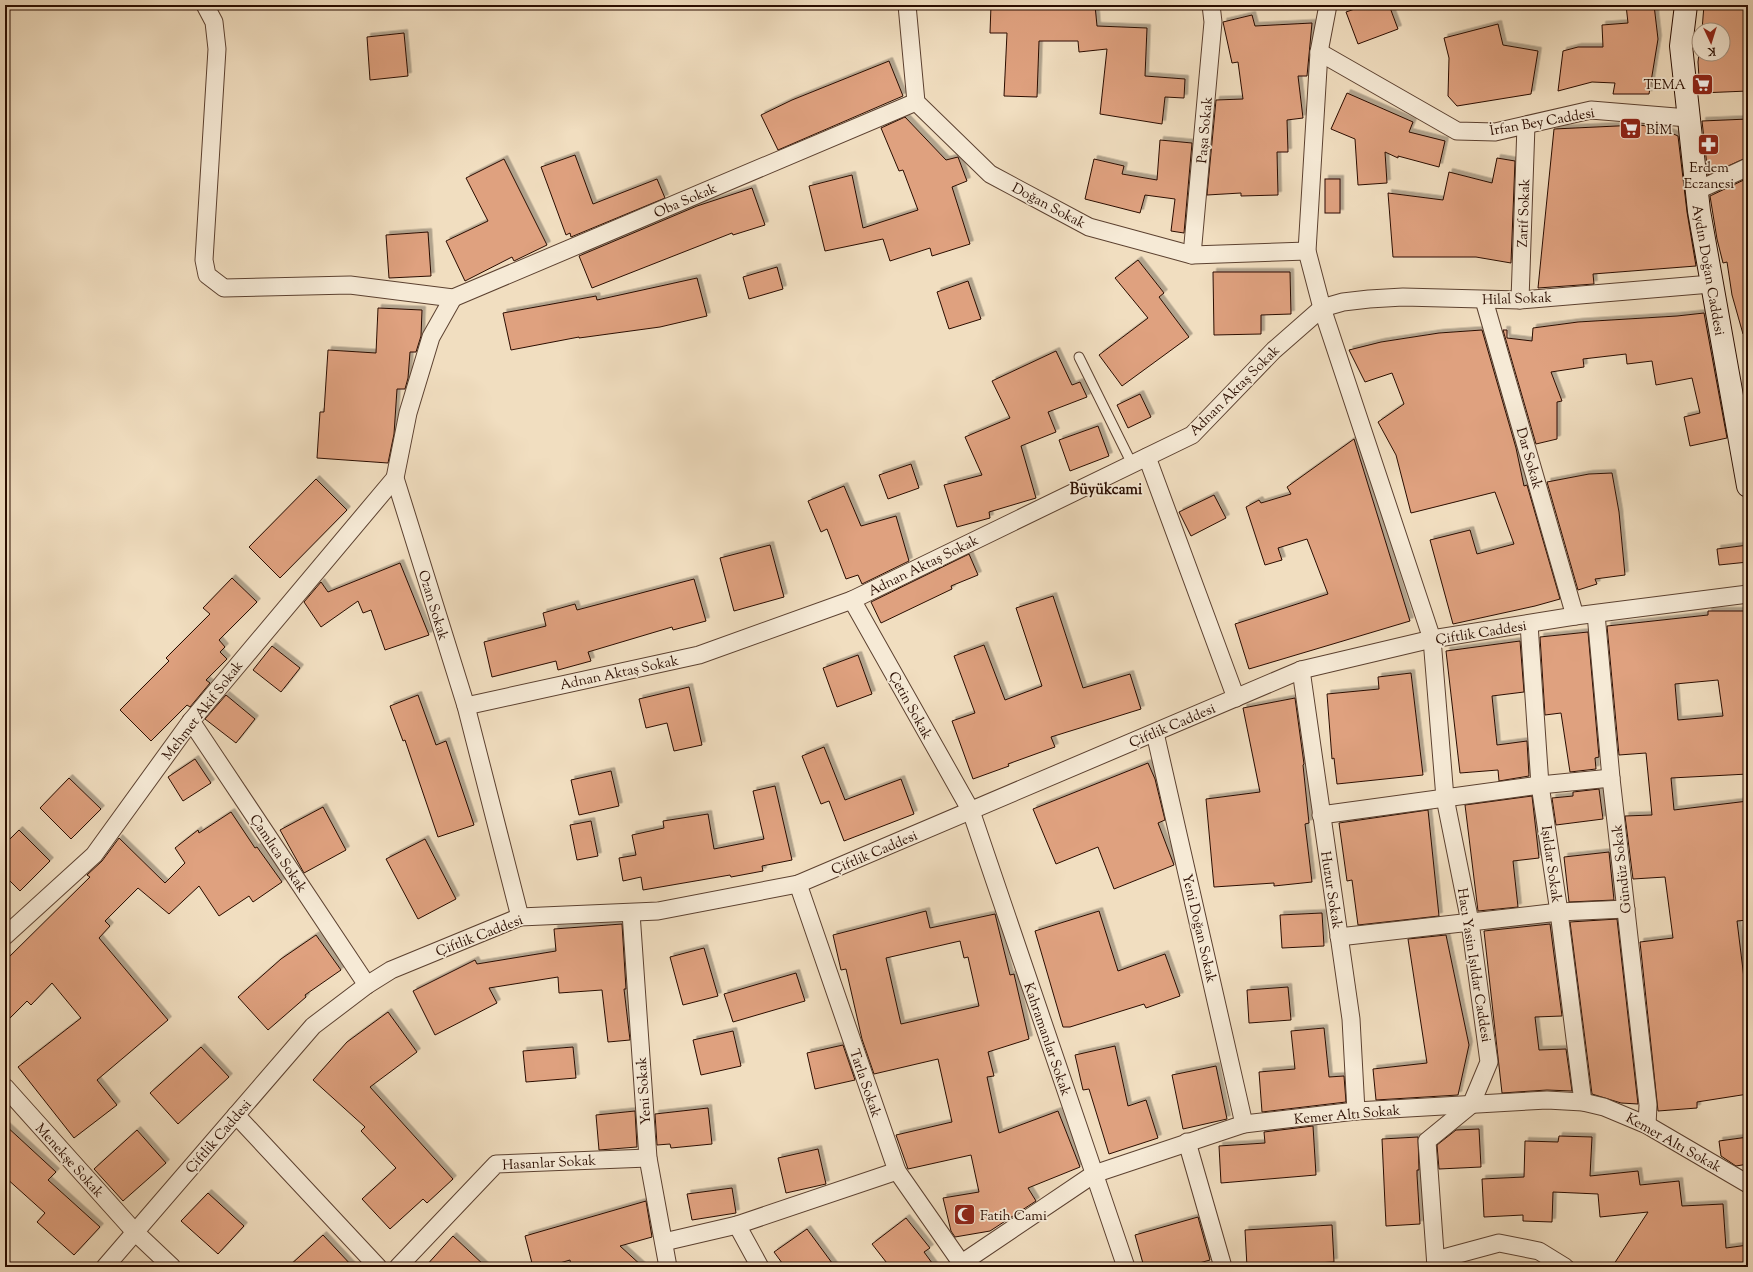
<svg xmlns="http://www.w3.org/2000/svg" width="1753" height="1272" viewBox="0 0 1753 1272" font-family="'Sorts Mill Goudy',serif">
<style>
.building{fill:#dfa17f;stroke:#2a0d00;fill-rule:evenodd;filter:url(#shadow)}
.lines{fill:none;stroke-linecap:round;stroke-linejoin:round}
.lane-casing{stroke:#5c4130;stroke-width:11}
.street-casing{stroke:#5c4130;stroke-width:19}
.secondary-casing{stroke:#2a0d00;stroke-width:24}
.lane{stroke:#f6ead6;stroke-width:9}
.street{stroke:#f6ead6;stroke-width:17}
.secondary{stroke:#f6ead6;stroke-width:22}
.labels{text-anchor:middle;stroke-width:3.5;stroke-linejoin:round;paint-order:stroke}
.poi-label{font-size:14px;fill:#2a0d00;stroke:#f6ead6;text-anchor:start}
.street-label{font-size:14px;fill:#2a0d00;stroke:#f6ead6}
.neighbourhood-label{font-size:15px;font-weight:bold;fill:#2a0d00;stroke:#f6ead6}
</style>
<defs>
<filter id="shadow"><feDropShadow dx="3.5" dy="-3.5" stdDeviation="0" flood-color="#0004"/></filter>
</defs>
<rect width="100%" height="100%" fill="#f1dec0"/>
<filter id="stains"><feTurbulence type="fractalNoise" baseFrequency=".005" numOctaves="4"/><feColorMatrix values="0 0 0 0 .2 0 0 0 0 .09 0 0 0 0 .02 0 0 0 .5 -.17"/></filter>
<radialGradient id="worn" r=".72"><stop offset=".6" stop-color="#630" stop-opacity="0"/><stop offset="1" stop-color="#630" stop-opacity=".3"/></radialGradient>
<!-- building -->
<g class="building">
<path d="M991 5H1095L1097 26 1147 28 1145 76 1185 79 1184 98 1165 97 1162 124 1100 114 1107 49 1079 52 1078 41H1039L1037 97 1004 96 1007 33H990Z"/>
<path d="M1366 5H1389L1398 29 1358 44 1346 12Z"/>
<path d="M1626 5H1654L1658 39 1649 94H1613L1615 83 1592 82 1558 91 1563 51 1578 47H1603L1602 25 1628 23Z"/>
<path d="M1704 5H1748V91L1700 93 1698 62 1699 53 1723 54V30H1702Z"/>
<path d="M1252 15 1255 26 1312 23 1307 76H1298L1303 118 1287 120 1288 152H1277L1278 195 1241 196V193L1207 195 1216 100 1243 99 1238 62 1232 63 1223 22Z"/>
<path d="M1498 24 1503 45 1538 51 1531 94 1457 106 1448 96 1449 58 1444 38Z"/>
<path d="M404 33 408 76 370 80 367 37Z"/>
<path d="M889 61 903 96 778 150 761 115 792 100Z"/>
<path d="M1347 93 1413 122 1409 132 1445 141 1439 167 1398 156V158L1385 152 1387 183 1358 185 1355 139 1331 129Z"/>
<path d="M905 117 946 160 958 157 967 181 952 187 970 244 932 256 930 248 890 261 883 239 825 251 809 186 852 175 863 228 918 210 903 170 899 171 881 128Z"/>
<path d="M1748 119V157L1708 175 1702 121Z"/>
<path d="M1638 125 1658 127 1678 136 1687 212 1696 266 1593 274 1594 284 1538 288 1554 129Z"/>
<path d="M1160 140 1192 143 1184 233 1171 231 1175 199 1145 195 1140 213 1085 199 1094 159 1124 166 1122 174 1157 180Z"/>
<path d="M575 155 593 204 657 179 665 198 571 237 570 233 566 235 541 167Z"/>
<path d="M1497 158 1515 161 1511 263 1476 257H1393L1388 193 1443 200 1449 172 1492 183Z"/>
<path d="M504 159 547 245 514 261 512 257 465 281 446 241 488 221 466 178Z"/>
<path d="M1748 178V333L1743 334 1732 295 1727 262 1723 263 1717 239 1710 196Z"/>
<rect x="1325" y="179" width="15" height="34"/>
<path d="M752 188 765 225 733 235 732 233 592 288 579 256 697 206Z"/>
<path d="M428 232 431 276 389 278 386 235Z"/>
<path d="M1138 260 1164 293 1159 297 1189 337 1122 386 1099 355 1148 318 1115 278Z"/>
<path d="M777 267 783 289 749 299 743 277Z"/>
<path d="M1213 272H1290L1291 314 1261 315V334L1214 335Z"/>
<path d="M697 278 707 316 660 327 579 338V337L511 350 503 313 596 296 597 300Z"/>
<path d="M968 281 981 319 949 329 937 292Z"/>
<path d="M378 308 422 310 421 336 416 352H410L408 378 405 389H397L394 434 388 463 317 458 320 412H324L328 350 376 353Z"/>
<path d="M1704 313 1727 438 1690 446 1684 417 1700 413 1692 378 1656 385 1652 361 1627 364 1626 354 1583 359 1584 367 1551 372 1562 401 1557 402V439L1536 444 1503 330H1507V338L1532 341 1533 328 1578 322 1677 316Z"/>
<path d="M1482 330 1516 448 1524 486 1527 485 1560 599 1535 606 1453 624 1430 540 1470 530 1477 554 1514 544 1495 492 1411 513 1396 455 1378 422 1404 404 1392 373 1365 382 1349 350 1381 342 1439 333Z"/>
<path d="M1056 351 1072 385 1080 382 1087 397 1048 412 1056 432 1021 446 1036 498 989 512 990 518 957 527 944 485 982 475 965 437 1010 418 992 381Z"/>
<path d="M1140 394 1151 417 1128 428 1117 405Z"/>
<path d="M1098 426 1109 456 1070 471 1059 440Z"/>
<path d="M1354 439 1410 621 1249 669 1235 624 1328 594 1307 539 1278 548 1282 560 1265 565 1246 507 1259 500 1261 503 1291 494 1287 487Z"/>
<path d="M911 464 919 488 888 499 879 475Z"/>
<path d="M1612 473 1619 512 1625 575 1595 579 1597 584 1578 590 1547 482 1589 474Z"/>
<path d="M316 479 347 510 280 578 249 547Z"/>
<path d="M844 486 861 526 896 516 909 561 862 584 858 575 846 579 827 529 821 532 808 501Z"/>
<path d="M1214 495 1226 518 1191 536 1179 512Z"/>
<path d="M770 545 784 597 734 611 720 558Z"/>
<path d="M1748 545V562L1719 565 1717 549Z"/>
<path d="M969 554 978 575 951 586 952 589 881 623 871 602Z"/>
<path d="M400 563 429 635 385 650 371 610 363 613 358 601 321 627 304 602 321 582 328 592Z"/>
<path d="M232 578 257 602 219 640 225 647 220 652 227 659 206 680 210 683 190 707 187 705 151 741 120 710 169 661 166 658 210 614 203 608Z"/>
<path d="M694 579 706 621 673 630 672 627 588 652 591 661 558 670 556 661 492 677 484 642 546 626 543 613 575 604 577 610Z"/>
<path d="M1053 596 1083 688 1130 674 1141 709 1051 737 1055 747 1008 764 1009 766 973 779 952 721 975 713 954 656 984 645 1005 700 1042 686 1016 608Z"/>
<path d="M1708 611H1748V774L1671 778 1674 810 1748 801V857H1744L1748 887V920L1737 921 1748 1011V1094L1697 1102V1108L1658 1111 1640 942 1673 938 1665 877 1633 879 1625 816 1652 815 1646 753 1619 755 1607 626 1708 615ZM1718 680 1723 716 1678 720 1675 684Z"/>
<path d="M1588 632 1599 757 1595 758 1596 769 1570 772 1561 713 1545 715 1540 637Z"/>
<path d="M1520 641 1524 692 1492 696 1497 745 1527 741 1529 776 1499 781 1498 770 1460 773 1446 651Z"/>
<path d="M272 646 300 668 281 692 253 670Z"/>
<path d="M858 655 872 694 837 707 823 668Z"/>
<path d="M1411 673 1423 775 1337 784 1334 758 1332 759 1327 694 1379 689 1378 677Z"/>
<path d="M689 687 702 745 674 751 667 723 646 728 639 699Z"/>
<path d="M226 695 255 719 236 743 205 719Z"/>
<path d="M418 695 436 745 446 741 474 825 438 837 405 740 403 741 390 706Z"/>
<path d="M1295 698 1304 764 1303 765 1309 823 1305 824 1312 882 1274 886V883L1214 887 1206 799 1260 792 1243 708Z"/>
<path d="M824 747 845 800 901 779 914 814 844 841 829 801 821 804 802 756Z"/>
<path d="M195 759 211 783 183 801 168 777Z"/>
<path d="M1148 763 1155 779 1165 820 1158 823 1174 865 1114 889 1098 847 1056 864 1033 809Z"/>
<path d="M611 771 619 806 579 815 571 780Z"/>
<path d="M69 778 101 809 71 839 40 808Z"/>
<path d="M775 786 792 860 762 866 763 871 731 877 730 875 643 890 641 877 623 881 619 858 636 855 632 835 664 828 663 821 708 814 714 849 764 839 753 791Z"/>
<path d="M1599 789 1603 819 1556 825 1552 798 1573 796V792Z"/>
<path d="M1532 796 1539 858 1513 861 1518 907 1478 911 1465 805Z"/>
<path d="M323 807 346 850 304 873 280 830Z"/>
<path d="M1428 810 1439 916 1358 925 1352 880 1347 881 1339 823Z"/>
<path d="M231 812 255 848 257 847 282 882 253 902 249 896 219 916 199 886 169 914 138 888 105 921 110 926 99 938 168 1020 97 1080 117 1105 74 1138 18 1067 81 1018 52 983 31 1005 27 1001 5 1023V961L90 877 87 875 102 861 119 838 165 883 185 863 175 848 198 830 199 833Z"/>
<path d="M591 821 598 856 577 860 570 825Z"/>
<path d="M19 830 50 861 20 891 5 876V844Z"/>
<path d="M425 839 456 899 418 919 386 859Z"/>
<path d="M1609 852 1614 900 1569 902 1564 857Z"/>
<path d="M926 911 930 928 995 914 1010 975 1014 974 1029 1039 988 1052 994 1076 987 1077 999 1133 1058 1111 1080 1167 1028 1188 1036 1201 990 1231 955 1237 951 1231 943 1198 979 1192 971 1155 908 1169 896 1135 952 1122 938 1059 874 1074 862 1039 846 969 841 970 833 935ZM960 941 964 958 968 957 979 1006 901 1024 886 958Z"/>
<path d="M1099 911 1118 971 1165 954 1180 996 1146 1008 1144 1004 1070 1027H1063L1035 931Z"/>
<path d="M1322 913 1324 946 1282 948 1280 915Z"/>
<path d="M1617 919 1638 1104 1621 1103 1592 1094 1570 922Z"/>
<path d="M622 924 626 989H624L630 1040 608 1042 602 990 559 993 558 977 489 988 497 1003 435 1035 413 991 475 960 477 964 556 951 554 929Z"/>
<path d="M1550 924 1562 1016 1535 1017 1539 1050 1566 1049 1572 1091 1547 1090 1502 1093 1484 931Z"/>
<path d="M316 935 341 970 305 995 306 997 268 1030 238 997 281 959Z"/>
<path d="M1446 935 1469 1045 1458 1095 1376 1100 1373 1069 1427 1063 1408 939Z"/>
<path d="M704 948 718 996 683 1005 670 957Z"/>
<path d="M796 973 805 1001 733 1022 724 994Z"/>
<path d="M1288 987 1291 1020 1249 1023 1247 990Z"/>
<path d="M388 1012 417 1052 370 1087 453 1179 427 1203 423 1199 390 1229 362 1199 396 1168 361 1131 365 1127 313 1080 347 1042Z"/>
<path d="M1324 1028 1329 1077 1344 1076 1346 1102 1262 1112 1259 1072 1295 1069 1291 1031Z"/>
<path d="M733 1031 741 1066 701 1075 693 1040Z"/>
<path d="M843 1045 855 1080 815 1089 807 1053Z"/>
<path d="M1115 1046 1128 1106 1146 1100 1158 1138 1109 1154 1089 1089 1083 1090 1075 1055Z"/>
<path d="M201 1047 229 1077 178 1124 150 1093Z"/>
<path d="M573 1047 576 1078 526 1082 523 1051Z"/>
<path d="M1216 1066 1227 1119 1183 1129 1172 1075Z"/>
<path d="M708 1108 712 1144 671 1148 670 1144 657 1145 655 1114Z"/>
<path d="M635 1111 637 1147 599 1150 596 1115Z"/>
<path d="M5 1125 56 1172 48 1180 100 1227 74 1255 37 1222 45 1213 5 1177Z"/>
<path d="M1313 1126 1316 1175 1221 1183 1219 1146 1265 1143 1264 1132Z"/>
<path d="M1479 1129 1481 1167 1439 1169 1437 1145 1456 1130Z"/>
<path d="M137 1130 166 1163 123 1201 94 1169Z"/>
<path d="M1559 1136 1592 1137 1590 1176 1638 1171 1640 1185 1679 1181 1682 1206 1723 1204 1726 1248 1748 1245V1267H1612L1648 1212 1600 1217 1598 1194 1553 1192 1552 1222 1523 1221V1215L1484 1217 1482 1179 1524 1177 1525 1141 1558 1142Z"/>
<path d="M1418 1137 1419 1170H1417V1175L1420 1224 1386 1226 1382 1139Z"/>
<path d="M1748 1137V1164L1736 1166 1721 1156 1719 1141Z"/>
<path d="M818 1149 826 1184 786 1193 778 1158Z"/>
<path d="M732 1188 736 1213 692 1220 687 1194Z"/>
<path d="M208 1193 244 1226 218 1254 181 1221Z"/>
<path d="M646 1201 652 1237 620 1246 643 1267H571L570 1260 546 1267H533L525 1236Z"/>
<path d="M1198 1217 1210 1260 1185 1267H1144L1135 1235Z"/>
<path d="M906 1218 930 1248 924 1252 935 1267H890L872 1244Z"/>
<path d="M1332 1225 1334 1262 1247 1267 1245 1230Z"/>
<path d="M807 1229 835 1267H785L774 1252Z"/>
<path d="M323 1235 353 1267H288Z"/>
<path d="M453 1236 486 1267H425Z"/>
</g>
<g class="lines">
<defs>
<path id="lane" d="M1079 357 1132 464"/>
<g id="street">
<path d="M205 5 214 22 217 49 204 260 207 275 224 288 350 285 453 298 916 102"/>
<path d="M907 5 916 102 990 174 1089 227 1192 255 1307 251"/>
<path d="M1328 5 1319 52 1307 251 1322 308 1432 639 1445 798 1470 922 1489 1062 1471 1105 1427 1141 1436 1267"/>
<path d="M1319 52 1457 131 1495 132 1591 110 1688 118"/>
<path d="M1696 191 1748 167"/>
<path d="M1192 255 1213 22 1211 5"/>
<path d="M453 298 431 337 408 413 395 478 466 706 520 917"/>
<path d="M1484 300 1575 616"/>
<path d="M1520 300 1526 125"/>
<path d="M1147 457 1236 698"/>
<path d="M852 600 971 811 1126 1267"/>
<path d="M1596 614 1611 778 1648 1105 1647 1125"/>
<path d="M1529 624 1540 785 1559 912 1583 1102"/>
<path d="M1301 670 1351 1019 1356 1111"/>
<path d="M466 706 699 655 852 600 1192 435 1274 350 1322 308 1343 302 1369 299 1403 297 1520 300 1711 284"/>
<path d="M191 721 367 985"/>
<path d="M1155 733 1244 1124"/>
<path d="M1321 815 1540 785 1611 778"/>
<path d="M798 884 897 1171 964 1267"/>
<path d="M631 913 648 1158 668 1267"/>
<path d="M5 936 94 855 191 721 395 478"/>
<path d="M1339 937 1559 912 1626 909"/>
<path d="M5 1087 135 1232 172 1267"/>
<path d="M236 1115 378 1267"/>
<path d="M1187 1142 1223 1267"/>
<path d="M737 1225 760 1267"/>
<path d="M664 1242 737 1225 897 1171"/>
<path d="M1436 1260 1499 1243 1539 1251 1565 1267"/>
<path d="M962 1263 1094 1174 1244 1124 1356 1111 1547 1100 1583 1102 1604 1107 1647 1125 1748 1184"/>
<path d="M105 1267 313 1026 367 985 391 970 520 917 658 911 798 884 1301 670 1432 639 1575 616 1748 594"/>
<path d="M398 1267 496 1164 648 1158"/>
</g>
<path id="secondary" d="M1686 5 1681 46 1699 211 1748 486"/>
</defs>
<!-- lane casing -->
<use href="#lane" class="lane-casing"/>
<!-- street casing -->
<use href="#street" class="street-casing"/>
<!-- secondary casing -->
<use href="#secondary" class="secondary-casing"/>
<!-- lane -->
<use href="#lane" class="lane"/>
<!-- street -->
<use href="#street" class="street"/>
<!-- secondary -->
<use href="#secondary" class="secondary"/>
</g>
<!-- icons -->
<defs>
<symbol id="supermarket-square" viewBox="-11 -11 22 22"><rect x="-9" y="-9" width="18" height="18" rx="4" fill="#8f2418" stroke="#f6ead6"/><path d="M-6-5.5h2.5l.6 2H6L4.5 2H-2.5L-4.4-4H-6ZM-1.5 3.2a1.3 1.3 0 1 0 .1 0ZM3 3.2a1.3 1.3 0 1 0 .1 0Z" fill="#fff"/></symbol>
<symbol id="pharmacy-square" viewBox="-11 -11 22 22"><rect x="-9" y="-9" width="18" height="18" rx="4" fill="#8f2418" stroke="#f6ead6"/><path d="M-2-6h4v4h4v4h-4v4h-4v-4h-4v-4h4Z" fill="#fff"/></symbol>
<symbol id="mosque-square" viewBox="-11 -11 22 22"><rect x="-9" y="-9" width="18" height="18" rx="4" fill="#8f2418" stroke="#f6ead6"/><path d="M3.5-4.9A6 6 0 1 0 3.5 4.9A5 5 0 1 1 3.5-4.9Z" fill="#fff"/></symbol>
</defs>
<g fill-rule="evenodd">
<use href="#supermarket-square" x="1690" y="72" width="25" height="25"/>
<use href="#supermarket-square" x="1618" y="116" width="25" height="25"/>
<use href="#pharmacy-square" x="1696" y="132" width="25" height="25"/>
<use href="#mosque-square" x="952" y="1202" width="25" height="25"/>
</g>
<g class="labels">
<!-- poi labels -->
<g class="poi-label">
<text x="1686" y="89" text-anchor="end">TEMA</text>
<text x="1646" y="134">BİM</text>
<text x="1709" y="172" text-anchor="middle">Erdem<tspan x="1709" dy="16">Eczanesi</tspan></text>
<text x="980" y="1220">Fatih Cami</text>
</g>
<!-- street labels -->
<g class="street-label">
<text transform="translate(1542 121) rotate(-10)" y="5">İrfan Bey Caddesi</text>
<text transform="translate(1204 130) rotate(-85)" y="5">Paşa Sokak</text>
<text transform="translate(685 200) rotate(-23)" y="5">Oba Sokak</text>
<text transform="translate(1049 205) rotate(28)" y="5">Doğan Sokak</text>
<text transform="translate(1523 213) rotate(-88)" y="5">Zarif Sokak</text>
<text transform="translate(1709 270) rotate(80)" y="5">Aydın Doğan Caddesi</text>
<text transform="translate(1517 298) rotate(-2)" y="5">Hilal Sokak</text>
<text transform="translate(1234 390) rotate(-45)" y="5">Adnan Aktaş Sokak</text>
<text transform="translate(1530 458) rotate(74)" y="5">Dar Sokak</text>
<text transform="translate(923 565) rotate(-26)" y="5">Adnan Aktaş Sokak</text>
<text transform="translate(434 605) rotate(73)" y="5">Ozan Sokak</text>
<text transform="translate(1481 632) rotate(-9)" y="5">Çiftlik Caddesi</text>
<text transform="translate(619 672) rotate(-12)" y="5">Adnan Aktaş Sokak</text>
<text transform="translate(911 705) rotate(61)" y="5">Çetin Sokak</text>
<text transform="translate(202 710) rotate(-52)" y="5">Mehmet Akif Sokak</text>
<text transform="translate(1172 725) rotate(-23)" y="5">Çiftlik Caddesi</text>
<text transform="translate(874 852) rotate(-23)" y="5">Çiftlik Caddesi</text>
<text transform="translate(279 853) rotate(56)" y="5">Çamlıca Sokak</text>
<text transform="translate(1552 864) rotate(82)" y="5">Işıldar Sokak</text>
<text transform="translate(1621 869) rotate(-96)" y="5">Gündüz Sokak</text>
<text transform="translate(1332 890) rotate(81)" y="5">Huzur Sokak</text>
<text transform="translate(1200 928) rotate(77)" y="5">Yeni Doğan Sokak</text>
<text transform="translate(479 935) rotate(-21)" y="5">Çiftlik Caddesi</text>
<text transform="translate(1475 965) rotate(81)" y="5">Hacı Yasin Işıldar Caddesi</text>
<text transform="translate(1048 1039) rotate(71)" y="5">Kahramanlar Sokak</text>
<text transform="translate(866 1083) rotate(71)" y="5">Tarla Sokak</text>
<text transform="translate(643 1091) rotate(-94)" y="5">Yeni Sokak</text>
<text transform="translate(1347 1114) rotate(-5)" y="5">Kemer Altı Sokak</text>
<text transform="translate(218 1136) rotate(-49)" y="5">Çiftlik Caddesi</text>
<text transform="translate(1674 1142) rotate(29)" y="5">Kemer Altı Sokak</text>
<text transform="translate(70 1160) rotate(48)" y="5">Menekşe Sokak</text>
<text transform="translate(549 1162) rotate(-3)" y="5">Hasanlar Sokak</text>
</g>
<!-- neighbourhood labels -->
<g class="neighbourhood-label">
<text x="1106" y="494">Büyükcami</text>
</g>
</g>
<!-- margin -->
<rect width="1753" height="1272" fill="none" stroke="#f1dec0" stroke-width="20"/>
<rect x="6" y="6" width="1741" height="1260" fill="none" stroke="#2a0d00" stroke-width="2"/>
<rect x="10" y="10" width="1733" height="1252" fill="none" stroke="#2a0d00"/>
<!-- north arrow -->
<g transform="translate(1711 42) rotate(176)"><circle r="19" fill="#f6ead6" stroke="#a49280"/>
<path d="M0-3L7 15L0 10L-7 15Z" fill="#8f2418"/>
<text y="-6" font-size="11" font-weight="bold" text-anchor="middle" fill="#2a0d00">K</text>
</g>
<rect width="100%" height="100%" filter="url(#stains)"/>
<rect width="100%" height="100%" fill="url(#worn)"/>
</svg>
